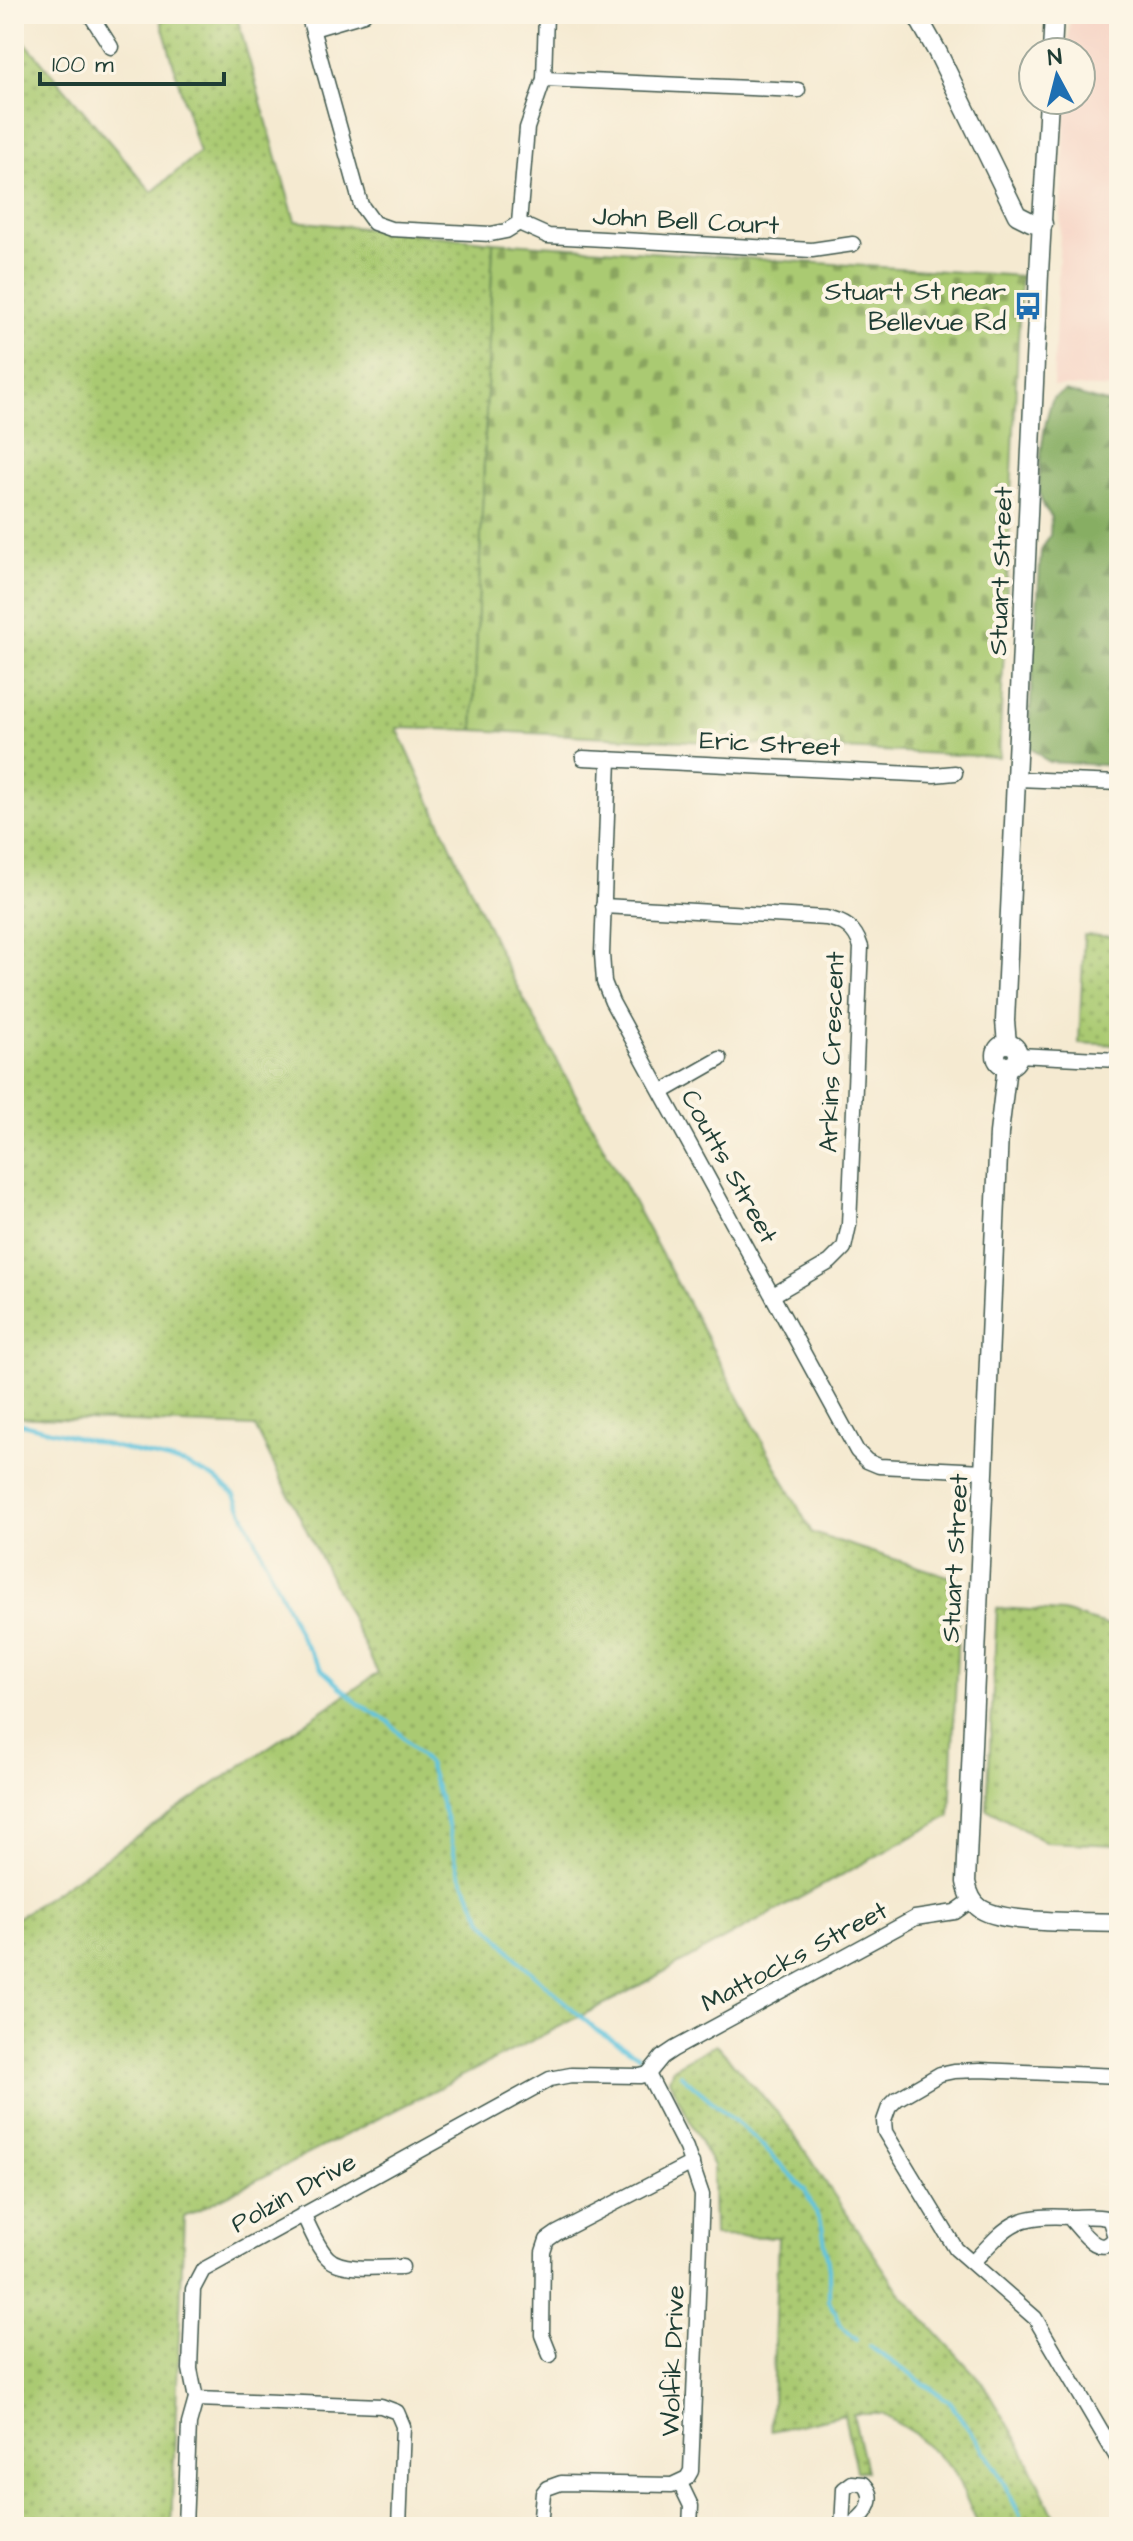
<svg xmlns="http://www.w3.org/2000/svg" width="1133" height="2541" viewBox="0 0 1133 2541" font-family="'Architects Daughter',sans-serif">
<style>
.built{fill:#f6d2c3}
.forest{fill:url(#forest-firs);stroke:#53764c;stroke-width:2}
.cemetery{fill:url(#cemetery-stones);stroke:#648453;stroke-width:2}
.park{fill:url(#park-dots);stroke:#648453;stroke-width:2}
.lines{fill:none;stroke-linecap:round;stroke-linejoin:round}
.stream{stroke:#60c4de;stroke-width:4}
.minor-casing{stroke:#3f574c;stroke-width:17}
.tertiary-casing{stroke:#3f574c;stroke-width:21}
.minor{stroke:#fff;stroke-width:14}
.tertiary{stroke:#fff;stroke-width:18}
.labels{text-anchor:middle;stroke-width:8;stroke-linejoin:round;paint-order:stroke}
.street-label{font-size:26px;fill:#1f3d34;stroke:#fcf5e5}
.poi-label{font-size:26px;fill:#1f3d34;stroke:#fcf5e5;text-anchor:end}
</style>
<defs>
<pattern id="forest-firs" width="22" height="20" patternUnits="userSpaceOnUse" patternTransform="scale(2)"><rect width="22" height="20" fill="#87ae64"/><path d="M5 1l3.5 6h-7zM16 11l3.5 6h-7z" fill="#6e8f53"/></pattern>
<pattern id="cemetery-stones" width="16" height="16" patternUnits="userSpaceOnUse" patternTransform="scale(2)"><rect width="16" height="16" fill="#aaca72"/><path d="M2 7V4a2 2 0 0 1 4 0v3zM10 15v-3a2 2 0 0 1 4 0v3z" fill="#8aa55e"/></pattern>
<pattern id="park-dots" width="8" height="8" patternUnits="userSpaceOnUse" patternTransform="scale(2)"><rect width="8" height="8" fill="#aaca72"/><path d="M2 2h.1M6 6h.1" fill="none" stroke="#8aa55e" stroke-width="1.8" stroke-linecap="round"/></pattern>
</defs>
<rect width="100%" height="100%" fill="#fcf5e5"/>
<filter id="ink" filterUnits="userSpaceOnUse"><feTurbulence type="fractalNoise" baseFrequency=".0125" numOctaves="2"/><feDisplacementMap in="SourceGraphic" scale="16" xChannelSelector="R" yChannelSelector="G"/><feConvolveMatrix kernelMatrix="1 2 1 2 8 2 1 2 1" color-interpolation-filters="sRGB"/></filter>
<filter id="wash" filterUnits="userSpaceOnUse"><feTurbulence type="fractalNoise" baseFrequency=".006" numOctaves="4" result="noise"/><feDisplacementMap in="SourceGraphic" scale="32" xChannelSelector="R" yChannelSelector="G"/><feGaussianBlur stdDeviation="1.8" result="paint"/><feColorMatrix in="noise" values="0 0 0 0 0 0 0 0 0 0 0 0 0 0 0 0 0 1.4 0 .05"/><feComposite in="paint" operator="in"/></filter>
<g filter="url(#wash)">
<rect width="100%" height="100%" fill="#f5ead1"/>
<!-- built -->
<path class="built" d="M1070 14H1119V389L1053 386 1066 100H1081V52H1068Z"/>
<!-- forest -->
<path class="forest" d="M1065 391C1078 394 1108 406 1119 404V766L1048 762 1031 748 1029 725 1041 551 1050 535 1051 516C1050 515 1044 507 1043 506 1034 483 1044 420 1053 398Z"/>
<!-- cemetery -->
<path class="cemetery" d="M493 242 1021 276 999 757 473 730Z"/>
<!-- park -->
<g class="park">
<path d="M159 14H236L295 221 493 242 473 730 397 728 505 964 812 1533 960 1580 950 1816 618 1997 184 2217 171 2527H14V1920L378 1673 255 1427 14 1417V29L152 192 199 153Z"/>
<path d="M1084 935 1119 937V1045L1079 1043Z"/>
<path d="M997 1608 1063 1612 1119 1629V1845L1045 1842 987 1809Z"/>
<path d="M716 2044 783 2119 900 2293 984 2384 1021 2446 1058 2525 1056 2527H979L954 2471 915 2434 882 2414H853L866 2471 856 2470 844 2415 771 2431 778 2237 714 2236 713 2166 669 2080 673 2068Z"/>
</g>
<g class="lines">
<!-- stream -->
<g class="stream">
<path d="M14 1422 185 1464 216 1479 235 1495 302 1640 322 1670 359 1704 388 1721 428 1764 446 1817 458 1870 483 1920 522 1964 595 2029 639 2056"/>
<path d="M680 2074 758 2141 805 2190 822 2226 829 2269V2300L840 2325 857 2340"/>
<path d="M869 2346 949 2401 997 2470 1020 2515"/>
</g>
</g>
</g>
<g filter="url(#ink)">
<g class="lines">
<defs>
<g id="minor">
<path d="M90 14 111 47"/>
<path d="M308 14 361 205 374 223 391 229 491 234 506 231 519 223 527 128 544 79 546 14"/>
<path d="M313 29 364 14"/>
<path d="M544 79 798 90"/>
<path d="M519 223 548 236 812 250 853 244"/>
<path d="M583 758 934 775 955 773"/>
<path d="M609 759 602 954 604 982 612 1002 857 1451 867 1461 879 1466 984 1471"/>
<path d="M1017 779 1119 783"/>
<path d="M603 906 826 918C845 922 855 928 861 947L849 1225 844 1248 830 1262 773 1295"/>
<path d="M1018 1055 1119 1060"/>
<path d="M662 1092 720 1059"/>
<path d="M648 2074 662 2057 674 2049 915 1918 955 1912 972 1900"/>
<path d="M1119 2076 980 2070 954 2071 940 2074 897 2099 889 2107 884 2121 885 2132 956 2249 1035 2318 1119 2461"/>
<path d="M303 2214C310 2228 317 2247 328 2258 342 2272 382 2267 402 2267"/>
<path d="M973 2262C1009 2224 1015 2214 1069 2217 1081 2217 1094 2215 1106 2218L1110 2221 1115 2237C1100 2261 1081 2230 1069 2217"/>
<path d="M550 2355 542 2335 543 2252 547 2240 557 2233 692 2163"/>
<path d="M196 2399 381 2406 397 2412 403 2426 399 2527"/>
<path d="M680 2483 691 2506 690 2527"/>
<path d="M185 2527 189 2424 196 2399 190 2369 193 2289 203 2270 550 2079 571 2075 640 2076 648 2074"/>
<path d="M540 2527 543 2493 547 2488 561 2483 672 2485 687 2478 691 2471 702 2195 686 2148 648 2074"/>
<path d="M842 2527 844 2489 852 2483 864 2484C880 2501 863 2517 848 2527"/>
</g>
<g id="tertiary">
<path d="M916 14 938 53 1017 215 1031 222 1043 224"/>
<path d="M1052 52 1054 14"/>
<circle cx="1007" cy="1055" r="11"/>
<path d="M1007 1044 1005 1021 1039 273 1049 100"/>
<path d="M1007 1066 999 1133 966 1882C968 1892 972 1903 981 1909 1007 1925 1087 1921 1119 1923"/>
</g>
</defs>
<!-- minor casing -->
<use href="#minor" class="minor-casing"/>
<!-- tertiary casing -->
<use href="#tertiary" class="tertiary-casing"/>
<!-- minor -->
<use href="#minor" class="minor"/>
<!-- tertiary -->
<use href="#tertiary" class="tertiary"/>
</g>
</g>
<!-- icons -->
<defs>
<symbol id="bus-bare" viewBox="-9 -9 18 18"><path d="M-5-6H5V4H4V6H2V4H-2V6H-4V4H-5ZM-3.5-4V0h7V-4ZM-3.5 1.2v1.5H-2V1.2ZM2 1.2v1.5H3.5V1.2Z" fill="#1f6fb2" stroke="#fcf5e5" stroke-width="2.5" paint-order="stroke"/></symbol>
</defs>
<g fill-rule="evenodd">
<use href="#bus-bare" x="1008" y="286" width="40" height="40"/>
</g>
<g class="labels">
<!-- street labels -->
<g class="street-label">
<text transform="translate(686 220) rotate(3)" y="9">John Bell Court</text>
<text transform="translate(1000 571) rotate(-88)" y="9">Stuart Street</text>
<text transform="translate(770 743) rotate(3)" y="9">Eric Street</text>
<text transform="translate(831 1052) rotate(-88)" y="9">Arkins Crescent</text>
<text transform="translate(730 1166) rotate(61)" y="9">Coutts Street</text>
<text transform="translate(954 1558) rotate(-87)" y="9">Stuart Street</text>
<text transform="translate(794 1956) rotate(-28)" y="9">Mattocks Street</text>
<text transform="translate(293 2192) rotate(-29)" y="9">Polzin Drive</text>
<text transform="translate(672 2361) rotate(-88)" y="9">Wolfik Drive</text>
</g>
<!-- poi labels -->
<g class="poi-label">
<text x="1006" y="300">Stuart St near<tspan x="1006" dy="30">Bellevue Rd</tspan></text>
</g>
</g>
<!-- margin -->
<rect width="1133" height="2541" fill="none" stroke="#fcf5e5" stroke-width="48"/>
<!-- north arrow -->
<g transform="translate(1057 76) rotate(353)"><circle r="38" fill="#fcf5e5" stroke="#a4ab9e" stroke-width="2"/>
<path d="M0-6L14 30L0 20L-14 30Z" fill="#1f6fb2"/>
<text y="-12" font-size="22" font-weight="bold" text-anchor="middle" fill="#1f3d34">N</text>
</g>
<!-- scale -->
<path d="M40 72v12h184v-12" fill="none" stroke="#1f3d34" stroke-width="4"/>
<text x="52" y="72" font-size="24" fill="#1f3d34" stroke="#fcf5e5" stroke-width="6" paint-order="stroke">100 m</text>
</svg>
